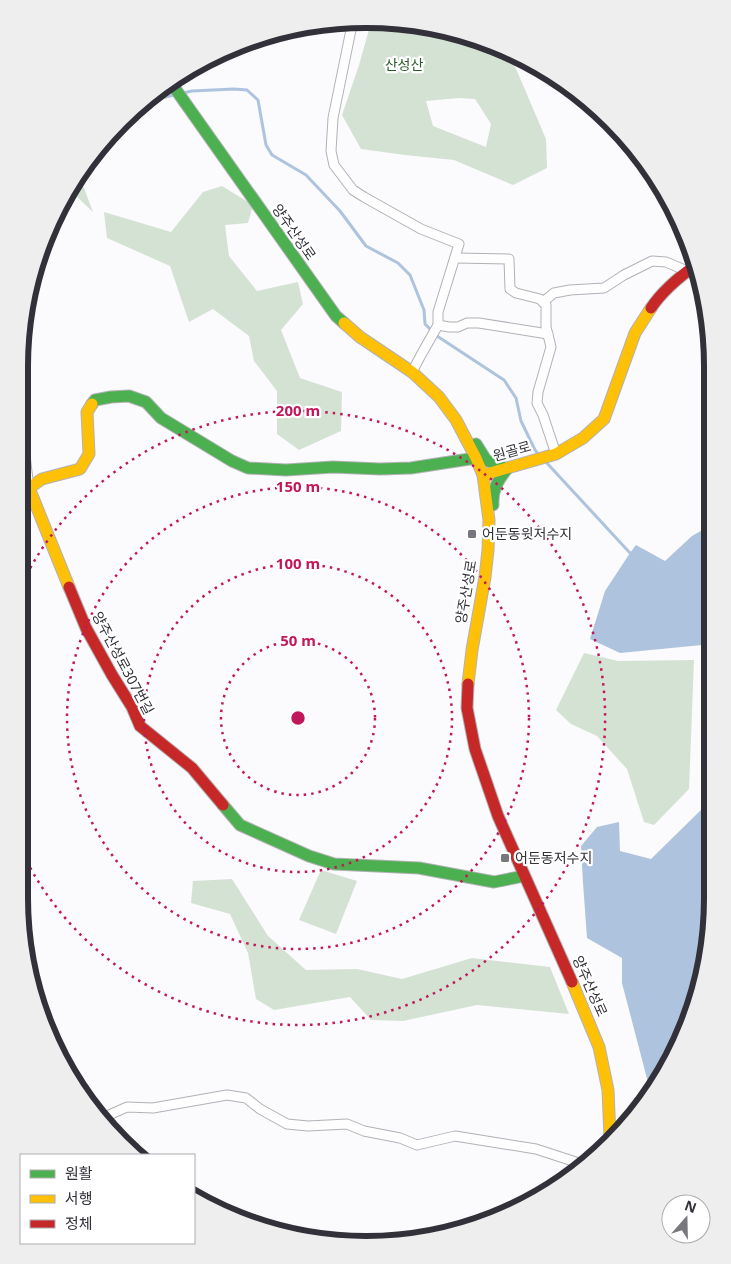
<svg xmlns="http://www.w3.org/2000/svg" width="731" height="1264" viewBox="0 0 731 1264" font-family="'Noto Sans','Noto Sans KR',sans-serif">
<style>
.green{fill:#d4e2d4;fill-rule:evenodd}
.water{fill:#aec4de}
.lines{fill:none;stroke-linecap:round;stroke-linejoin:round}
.stream{stroke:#aec4de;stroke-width:3}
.street-casing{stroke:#b2b1b6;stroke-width:11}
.fast-casing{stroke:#b2b1b6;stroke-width:13}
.slow-casing{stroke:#b2b1b6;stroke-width:13}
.jam-casing{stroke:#b2b1b6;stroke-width:13}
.street{stroke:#fefeff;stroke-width:9}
.fast{stroke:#4caf50;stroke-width:11}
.slow{stroke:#ffc107;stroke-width:11}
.jam{stroke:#c62828;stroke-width:11}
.ring{fill:none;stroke:#c2185b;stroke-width:2.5;stroke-dasharray:2.5 5}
.poi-dot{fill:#78777e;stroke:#fff;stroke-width:2}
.labels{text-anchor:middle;stroke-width:4.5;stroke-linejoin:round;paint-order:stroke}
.park-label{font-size:14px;fill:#2c5c2b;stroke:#fff}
.street-label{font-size:14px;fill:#323039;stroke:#fff}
.poi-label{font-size:14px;fill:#323039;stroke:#fff;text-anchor:start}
.rim{fill:none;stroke:#323039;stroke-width:6}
.centre{fill:#c2185b;stroke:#fff;stroke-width:2.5}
.ring-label{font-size:15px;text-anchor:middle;font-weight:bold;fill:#c2185b;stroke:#fff;stroke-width:4.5;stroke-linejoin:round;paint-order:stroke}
</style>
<rect width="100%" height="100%" fill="#fbfafd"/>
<!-- green -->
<g class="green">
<path d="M372 19 433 25 498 45 505 49 517 71 546 139 547 168 513 185 454 160 405 155 361 149 342 115 359 65ZM459 98 475 99 491 124 486 147 433 126 426 101Z"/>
<path d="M78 172 93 212 74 194 68 192Z"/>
<path d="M222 186 253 205 248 223 225 225 229 256 257 291 298 282 303 304 281 330 300 378 342 392 341 431 299 450 277 434V391L254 361 249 336 213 309 189 322 170 266 107 238 104 212 171 232 203 192Z"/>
<path d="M584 653 618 661 694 660 689 789 654 825 644 822 627 769 597 736 571 724 556 710Z"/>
<path d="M321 870 357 881 336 934 299 920Z"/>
<path d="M232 879 268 936 306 970 357 969 402 979 472 958 550 967 569 1014 477 1005 403 1021 371 1020 350 997 274 1010 256 999 248 953 230 914 191 903 193 881Z"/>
</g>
<!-- water -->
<path class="water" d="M711 525V921L694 1010 654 1091 651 1094 622 983V958L587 938 583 883 581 846 597 827 619 822 620 851 651 859 702 809 706 730 702 645 620 653 590 639 605 591 630 553 636 545 665 561 692 536Z"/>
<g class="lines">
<!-- stream -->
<g class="stream">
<path d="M183 93 192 91 234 89 247 90 258 100 266 145 272 155 306 175 340 211 366 246 398 263 410 275 424 310 425 324 437 336 504 380 516 398 521 421 535 450 539 455"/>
<path d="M141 103 174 95"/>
<path d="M545 461 630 553"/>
</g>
<defs>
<g id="street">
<path d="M353 20 333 118 331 151 334 165 353 190 364 197 421 229 459 244 438 312V325L421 355 412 372"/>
<path d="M455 258 509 259 510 289 516 293 540 299 546 305V327L551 347 538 392 537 403 543 415 556 454"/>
<path d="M543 302 554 293 570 290 604 288 624 275 652 261 666 262 687 271"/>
<path d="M438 325 449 327H458L467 323H479L548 334"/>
<path d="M24 447 29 488"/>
<path d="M103 1121 109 1115 127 1107 153 1108 227 1095 246 1098 260 1109 287 1124 308 1126 347 1124 364 1131 400 1138 417 1145 455 1136 536 1149 585 1165"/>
</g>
<g id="fast">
<path d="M169 80 336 316 344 323"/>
<path d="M92 404 95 400 111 397 129 396 146 402 161 418 232 461 248 468 286 470 333 467 380 469 411 468 476 458"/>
<path d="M476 444 486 460 507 469C498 480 492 490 493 505"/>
<path d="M223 805 240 825 309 856 334 864 419 868 494 882 524 876"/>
</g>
<g id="slow">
<path d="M344 323 360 337 412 372 439 397 456 420 476 458 483 475 489 520 488 550 485 577 472 650 468 684"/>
<path d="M483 475 556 454 583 438 604 419 635 333 651 308"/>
<path d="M69 587 29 488 42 479 80 469 89 454 87 412 92 404"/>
<path d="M572 982 599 1047 608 1090 610 1138"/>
</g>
<g id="jam">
<path d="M651 308C663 290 679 277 696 265"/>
<path d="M69 587 86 628 112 675 132 707 140 726 192 768 223 805"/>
<path d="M468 684 467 708 475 749 498 816 572 982"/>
</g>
</defs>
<!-- street casing -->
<use href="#street" class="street-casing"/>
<!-- fast casing -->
<use href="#fast" class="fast-casing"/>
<!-- slow casing -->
<use href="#slow" class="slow-casing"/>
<!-- jam casing -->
<use href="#jam" class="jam-casing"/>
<!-- street -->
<use href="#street" class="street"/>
<!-- fast -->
<use href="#fast" class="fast"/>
<!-- slow -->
<use href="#slow" class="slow"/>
<!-- jam -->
<use href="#jam" class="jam"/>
</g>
<!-- distance rings -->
<g class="ring">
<circle cx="298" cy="718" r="77"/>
<circle cx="298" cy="718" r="154"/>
<circle cx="298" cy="718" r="231"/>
<path d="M20 588A307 307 0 1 1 20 848"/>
</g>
<!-- markers -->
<g class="poi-dot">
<rect x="467" y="529" width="10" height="10" rx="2.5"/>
<rect x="500" y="853" width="10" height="10" rx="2.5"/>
</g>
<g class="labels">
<!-- park labels -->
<g class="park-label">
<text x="404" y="70">산성산</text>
</g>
<!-- street labels -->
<g class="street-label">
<text transform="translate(294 232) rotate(55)" y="5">양주산성로</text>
<text transform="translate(512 451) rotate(-16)" y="5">원골로</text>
<text transform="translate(466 592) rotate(-80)" y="5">양주산성로</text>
<text transform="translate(123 663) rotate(62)" y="5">양주산성로307번길</text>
<text transform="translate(590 986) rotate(66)" y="5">양주산성로</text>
</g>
<!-- poi labels -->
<g class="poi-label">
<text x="482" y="539">어둔동윗저수지</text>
<text x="515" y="863">어둔동저수지</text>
</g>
</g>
<!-- crop -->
<path d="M0 0H731V1264H0ZM366 28H366A338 338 0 0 1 704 366V898A338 338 0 0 1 366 1236H366A338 338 0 0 1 28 898V366A338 338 0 0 1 366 28Z" fill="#efeeef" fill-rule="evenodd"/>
<path class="rim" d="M366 28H366A338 338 0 0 1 704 366V898A338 338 0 0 1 366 1236H366A338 338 0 0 1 28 898V366A338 338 0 0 1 366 28Z"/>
<circle cx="298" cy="718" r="8" class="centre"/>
<g class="ring-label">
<text x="298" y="416">200 m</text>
<text x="298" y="492">150 m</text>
<text x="298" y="569">100 m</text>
<text x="298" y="646">50 m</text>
</g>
<!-- legend -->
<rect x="20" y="1154" width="175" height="90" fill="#ffffff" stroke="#adacb0"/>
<rect x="30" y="1170" width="25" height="8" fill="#4caf50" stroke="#adacb0"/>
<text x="65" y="1179" font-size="15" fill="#323039">원활</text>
<rect x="30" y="1195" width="25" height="8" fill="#ffc107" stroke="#adacb0"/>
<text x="65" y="1204" font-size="15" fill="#323039">서행</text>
<rect x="30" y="1220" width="25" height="8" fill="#c62828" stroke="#adacb0"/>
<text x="65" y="1229" font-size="15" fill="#323039">정체</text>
<!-- north arrow -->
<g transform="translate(686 1219) rotate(20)"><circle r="24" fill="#ffffff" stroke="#adacb0"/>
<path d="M0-4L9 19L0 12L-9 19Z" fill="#78777e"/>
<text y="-8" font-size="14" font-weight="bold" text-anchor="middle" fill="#323039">N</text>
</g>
</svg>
